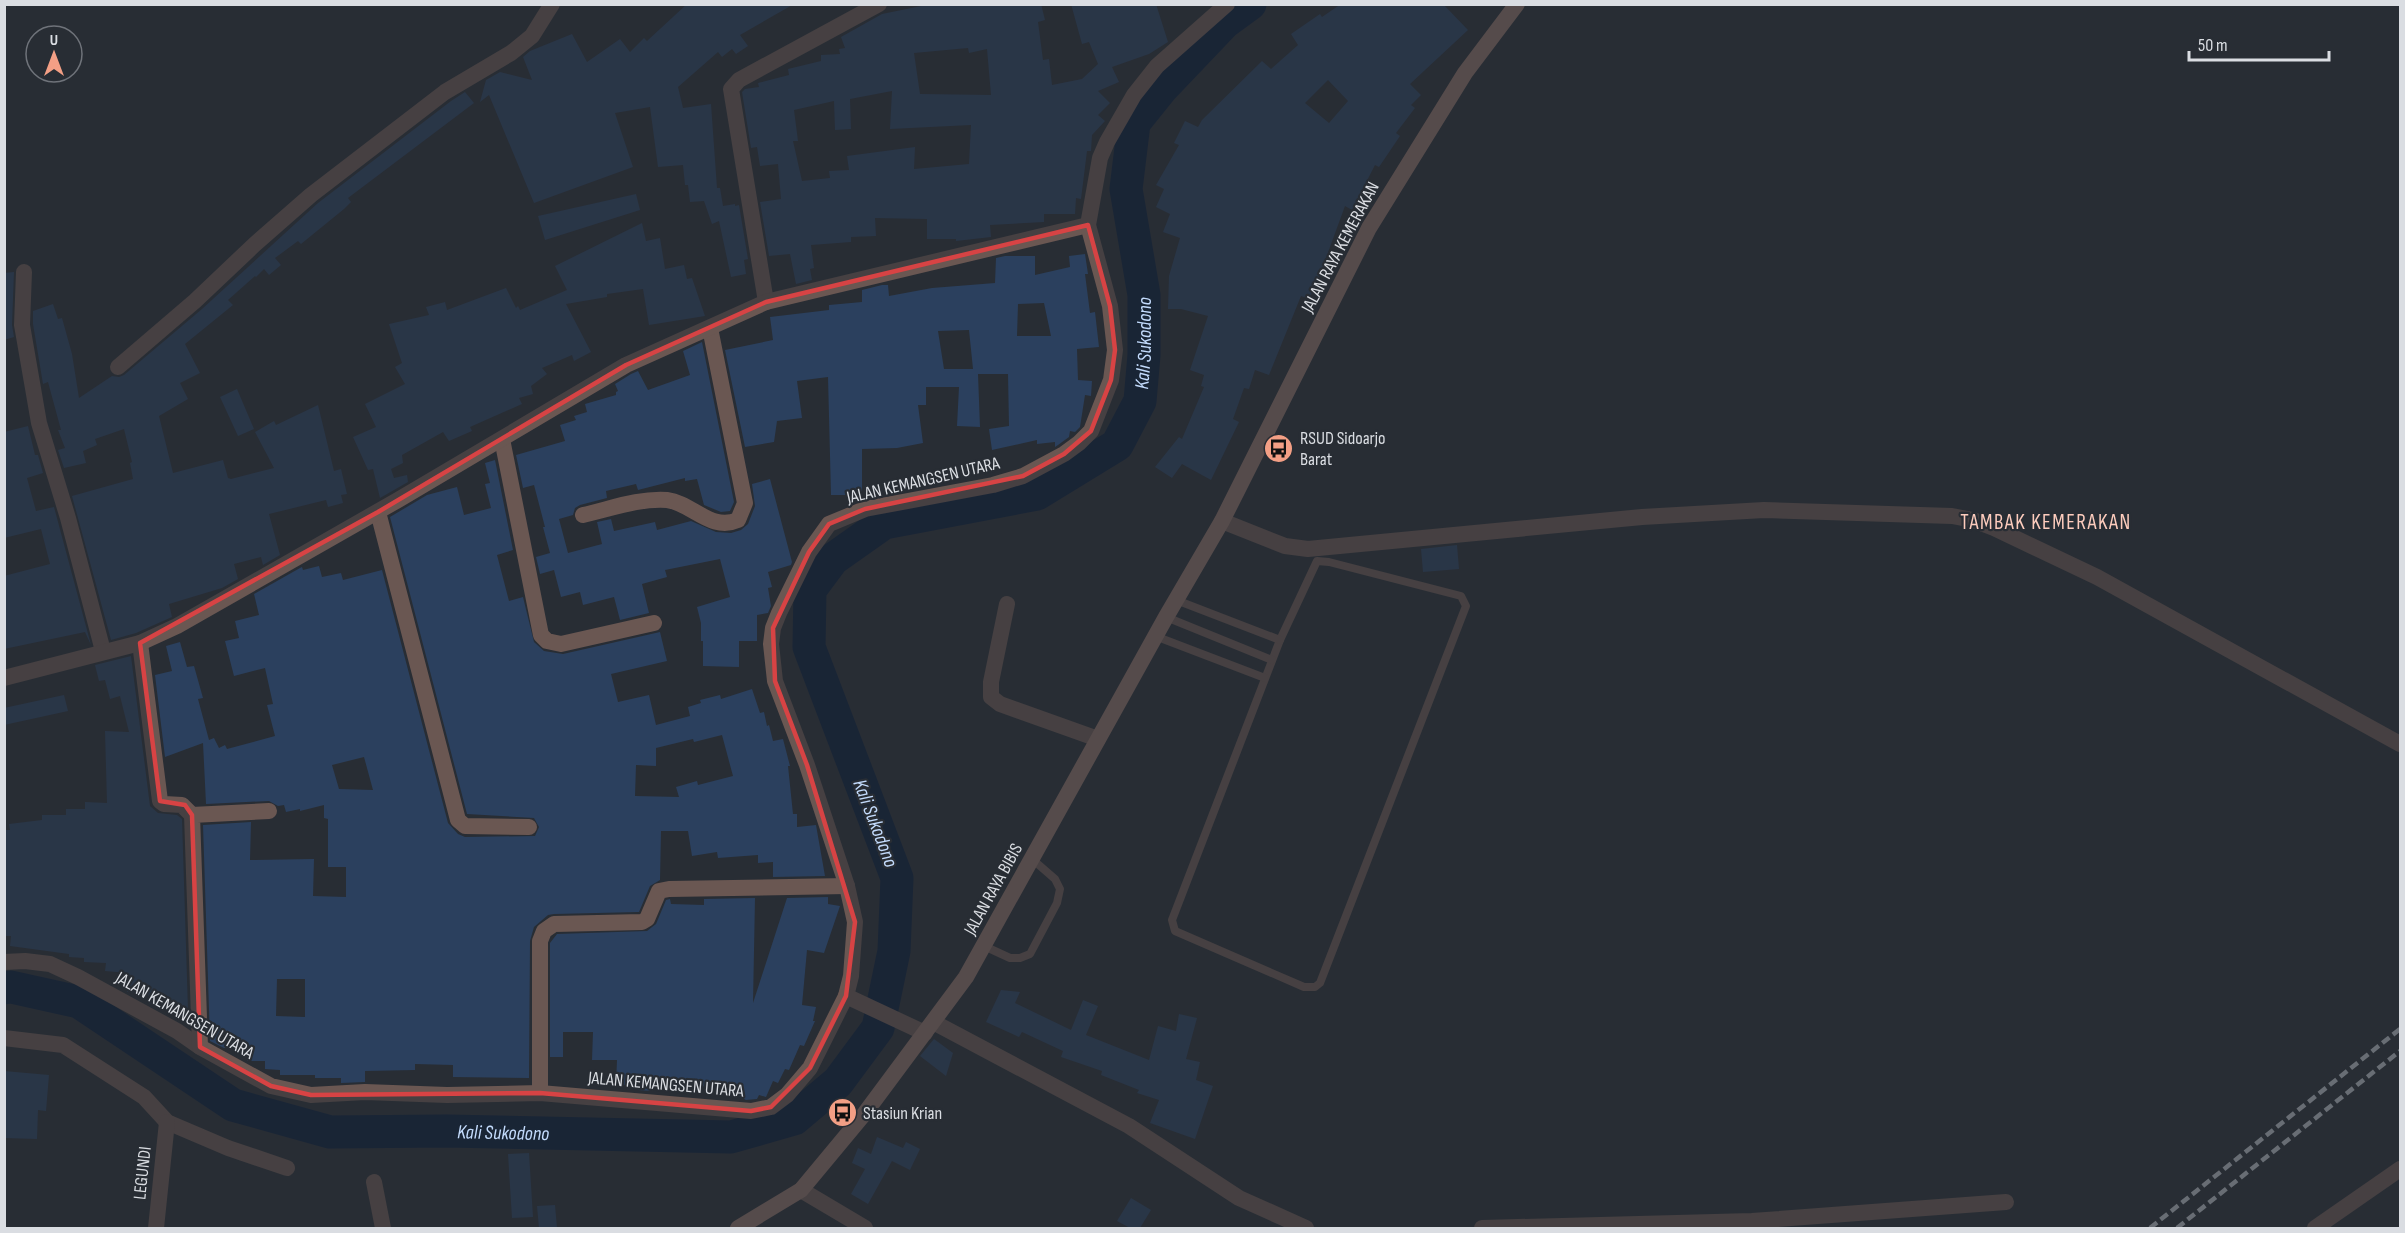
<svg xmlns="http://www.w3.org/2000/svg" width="2405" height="1233" viewBox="0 0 2405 1233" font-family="'Sofia Sans Condensed',sans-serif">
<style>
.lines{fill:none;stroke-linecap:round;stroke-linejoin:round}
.river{stroke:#081b37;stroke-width:33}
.building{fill:#2b405e;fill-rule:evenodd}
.service{stroke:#6a5752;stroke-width:8}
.minor{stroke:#6a5752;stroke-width:16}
.secondary{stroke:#8c6f66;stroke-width:16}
.rail{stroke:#b7bbc0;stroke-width:4.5;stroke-dasharray:9 4.5;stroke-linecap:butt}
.marked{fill:none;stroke:#d74344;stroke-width:4.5;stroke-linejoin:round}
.labels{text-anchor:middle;stroke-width:4.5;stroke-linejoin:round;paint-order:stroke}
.street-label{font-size:18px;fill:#dadde2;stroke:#282d34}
.poi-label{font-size:18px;fill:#dadde2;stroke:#282d34;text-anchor:start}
.water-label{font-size:20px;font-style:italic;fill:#c3dbfc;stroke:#282d34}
.quarter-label{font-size:21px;letter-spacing:1.5px;fill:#fdccbd;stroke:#282d34}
</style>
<rect width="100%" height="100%" fill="#282d34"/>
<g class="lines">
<!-- river -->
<path class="river" id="s1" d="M4 988 11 987 79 1002 233 1105 330 1132 447 1131 731 1137 794 1119 838 1082 878 1028 894 951 897 878 809 647 810 590 833 559 884 523 1037 494 1117 445 1140 401 1144 355V295L1126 189 1134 123 1163 87 1224 23 1250 4"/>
</g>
<!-- building -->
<g class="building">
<path d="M687 4H794L740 35 748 46 736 54 732 49 722 57 718 52 678 87 683 108 711 104 717 188H720L723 206 735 204V206L739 205 748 259 744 260 746 274 731 277 719 221 712 224 704 201 690 202 688 185H685L683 165 658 167 650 107 615 113 633 167 534 203 489 95 480 102 486 80 500 72 532 80 523 57 530 51 572 34 587 62 620 39 630 52 644 38 647 41Z"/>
<path d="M931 4H1041L1045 20 1038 22 1043 60 1049 59 1052 85 1082 79 1098 64 1089 42 1082 44 1071 4H1156L1168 42 1149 54 1112 67 1119 82 1098 91 1110 103 1098 115 1105 121 1092 135 1091 151H1087L1081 199 1076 198 1075 214H1044V222L990 225 991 237 956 241V239H927V219L875 218 876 236 851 237V242L811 245 814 268 810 269 812 280 796 284 790 254 769 256 760 202 781 199 778 164 760 166 757 147 751 148 742 92 745 89 759 87 758 83 789 75 788 69 821 61V55L840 54 839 49 845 48 841 37 882 14ZM968 48 969 53 987 49 991 95 920 94 914 53ZM892 91 890 129 971 125 969 164 914 169 915 147 847 156 849 170 829 171 830 178 802 181 793 141H798L794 110 834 101 835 130 851 129 850 99Z"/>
<path d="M1341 4H1443L1468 30 1410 84 1421 95 1411 105 1415 108 1396 133 1400 136 1379 167 1375 165 1352 210 1345 206 1319 277 1309 299 1301 296 1269 375 1255 370 1249 389 1244 388 1233 419 1239 422 1211 480 1182 464 1172 478 1155 467 1179 437 1182 439 1204 387 1201 386 1204 375 1190 370 1208 316 1181 309H1168L1169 276 1180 238 1163 232 1170 214 1156 207 1164 189 1156 185 1179 145 1174 143 1185 121 1198 127 1202 120 1262 61 1271 69 1298 45 1291 34 1320 14 1322 17ZM1328 80 1348 101 1329 123 1305 103Z"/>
<path d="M465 92 474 103 348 198 351 202 344 209 301 244 298 241 275 258 281 265 269 275 264 269 256 277 255 276 228 300 233 305 185 344 200 373 180 383 188 399 159 416 173 473 223 460 228 478 231 479 274 468 255 432 274 421 276 425 318 405 334 471 341 469 347 494 341 495 343 503 328 507 326 500 269 514 280 555 263 565 261 557 234 564 238 579 222 588 169 604 172 617 136 633 111 640 72 496 133 479 130 463 132 462 124 429 95 439 97 445 83 451 86 463 64 468 58 450 65 448 58 430H61L48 382 43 384 33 324V311L53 304 58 319 62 318 72 354 79 398 112 376 119 377 124 375 202 309 318 203 451 101Z"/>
<path d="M636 194 640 210 545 240 538 216Z"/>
<path d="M642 223 646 241 660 238 665 269 684 265 687 279 692 278 705 316 649 325 643 289 607 294V297L566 304 591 352 574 361 572 355 542 368 547 374 531 386 533 394 519 398 522 404 470 427 472 431 449 441 443 432 402 455 403 463 391 469 394 478 407 475 408 482 380 498 373 469 368 470 353 437 376 427 365 404 405 384 395 367 402 363 389 324 429 315 426 307 445 302 447 310 506 288 516 308 518 306 520 310 567 290 555 266Z"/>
<path d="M1085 254 1088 274H1085L1090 313 1095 312 1099 347 1077 349 1078 380 1092 381 1091 396 1085 395 1080 427 1075 432 1070 431 1069 437 1058 445 1055 447V442L1037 444V440L992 450 989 429 1009 426 1008 374H978L980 427 957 426 959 387H926V405H918L923 443 897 448 862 449V495H831L828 377 797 381 802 418 777 421 774 442 745 447 725 350 773 340 770 317 829 310V305L862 302V290L882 285H888L889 296 932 288 995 283 996 258 1005 256H1035V275L1070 267 1069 256ZM1044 303 1051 336H1017L1018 304ZM969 330 973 369H944L938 331Z"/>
<path d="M14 272 12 325 14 337 4 340V273Z"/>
<path d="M702 342 734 502 730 511 721 512 704 505 697 479 685 481V478L638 490 636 484 606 491 607 498 580 505 575 508 573 515 559 519 568 553 602 544 597 522 611 519 614 531 655 522 657 530 691 521 716 532 731 533 741 530 748 524 755 506 752 484 770 479 792 562 791 565 768 572 772 587 768 588 771 606 768 613 757 615V641H739V667L703 666V641H701V623L697 607 730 597 720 559 665 570 667 577 642 584 649 613 620 620 614 597 583 605 580 592 561 597 554 570 540 574 536 557 550 553 543 527H545L534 485 523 488 516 455 565 441 560 425 576 420 574 416 587 412 585 404 616 395V392L618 391 615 384 631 374 638 371 648 390 690 375 683 351Z"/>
<path d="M237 389 254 429 238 436 220 397Z"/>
<path d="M28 426 35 455H38L43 473 27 478 36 511 54 507 91 645 85 632 4 649V576L50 564 41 529 4 538V432Z"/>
<path d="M495 460 513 550 497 555 509 601 523 597 534 642 544 651 563 654 660 632 667 661 611 674 618 702 649 695 656 725 690 716 688 707 701 703 700 700 720 695 721 699 752 689 760 713 764 712 767 726 769 725 773 741 783 739 790 766H788L793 814H797V827L816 825 825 876 773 877V862L758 863V855L718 858 717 852 692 856 688 831H661L660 880 650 886 639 912 554 914 548 915 534 927 530 941 529 1078 453 1077V1065L415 1064V1070L365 1071V1082L341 1083V1078H315V1075H280V1070L265 1069V1061H247V1049L224 1048 210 1041 203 825 251 822 250 860 314 859 313 896 346 897V867H328V819L324 818V805L300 811V809L286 812 284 805 278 806 269 801 206 804 203 743 165 757 155 675 172 671 166 646 180 642 187 667 194 666 203 698 198 699 209 740 214 738 219 748 225 745 227 749 275 736 267 705 273 704 265 668 234 676 225 641 239 638 235 621 259 615 254 594 300 568 302 567 303 570 319 566 322 577 341 573 343 580 382 570 448 823 458 834 465 837 535 836 539 827 534 818 467 814 390 517 427 495 457 487 464 515 491 508 485 484 490 483 485 463ZM722 735 733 776 698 785 697 781 676 787 679 797 635 796 636 765 656 766V748L693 739 694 742ZM364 757 373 790 339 789 332 765ZM277 979H305V1017L276 1016Z"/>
<path d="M1457 545 1459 569 1423 572 1421 549Z"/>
<path d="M131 656 150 806 158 813 177 815 182 819 188 1010 177 1009V1004H149L148 993 127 992 128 973 105 971 106 963 84 962V958L69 957V954L10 946 11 936H4V830H10L9 824 42 820V815H66V809H85V802L107 803 105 731 129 732 120 696 110 699 105 680 99 681 95 665Z"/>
<path d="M64 695 68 711 4 725V708Z"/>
<path d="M828 897V904L840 906 824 953 807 950 802 1005 816 1007 813 1021H815L804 1046 800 1045 789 1070 785 1069 778 1083 773 1081 766 1097 759 1095 757 1099 746 1100 737 1095H725V1090L709 1089V1087L700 1086V1085L652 1084V1091L638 1090V1085H616L617 1060H592L593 1032H563V1057H550V943L557 934 647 931 656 924 666 900 670 899 671 904 704 905V899L755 898 753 1003 787 898Z"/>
<path d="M1001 990 1020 992 1015 1003 1071 1030 1083 1000 1098 1006 1086 1035 1149 1060 1158 1026 1176 1031 1179 1014 1197 1018 1186 1059 1200 1062 1196 1080 1213 1086 1195 1139 1150 1123 1159 1100 1137 1093 1139 1090 1101 1075 1102 1071 1061 1057 1063 1051 1022 1032 1019 1037 986 1022Z"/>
<path d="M934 1039 953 1053 946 1076 920 1056Z"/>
<path d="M4 1071 49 1075 46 1111 38 1110 37 1139 4 1138Z"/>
<path d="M877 1137 903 1148 906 1142 920 1149 910 1170 892 1161 868 1204 851 1194 865 1169 852 1163 858 1148 871 1154Z"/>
<path d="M529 1153 533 1217 512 1218 508 1154Z"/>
<path d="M1131 1198 1151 1210 1140 1228H1130L1117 1221Z"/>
<path d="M555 1205 557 1228H539L537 1206Z"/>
</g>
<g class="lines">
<!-- service -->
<g class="service">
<path d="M1317 561 1329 562 1461 596 1466 606 1320 983 1315 987H1304L1175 931 1172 920 1280 640Z"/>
<path d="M1176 600 1280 640"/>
<path d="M1166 617 1272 660"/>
<path d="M1155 636 1265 678"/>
<path d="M984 946 1010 958H1020L1030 954 1057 903 1060 889 1055 879 1032 859"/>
</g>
<!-- minor -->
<g class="minor">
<path d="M24 272 22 325 39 423 68 518 103 651"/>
<path d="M766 302 731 89 739 80 879 4"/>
<path d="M118 367 195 301 254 245 311 195 445 92 511 53 532 36 552 4"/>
<path d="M502 439 541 635 547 641 561 644 654 623"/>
<path d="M378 512 458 820 465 826 529 827"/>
<path d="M583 515C610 509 639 498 667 500 692 503 711 532 738 520L745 503 710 328"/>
<path d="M1222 521 1285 546 1308 549 1642 517 1764 510 1952 516 1973 520 1994 528 2097 577 2400 744"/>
<path d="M1007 604 991 682V697L1000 704 1098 739"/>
<path d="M140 643 160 801 164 804 182 805 192 815"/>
<path d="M4 678 140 643 177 626 398 500 626 365 766 302 1088 225"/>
<path d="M4 962 25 961 50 964 78 977 177 1031 200 1047 271 1086 311 1095 365 1092 447 1095 540 1093 751 1111 771 1107 787 1095 810 1068 846 996 851 976 855 922 847 886 807 765 775 681 771 644 773 628 779 613 809 552 829 524 865 509 993 485 1023 476 1064 454 1079 443 1091 431 1111 380 1115 350 1110 306 1088 225 1100 158 1107 142 1134 95 1157 66 1227 4"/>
<path d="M846 996 925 1033"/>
<path d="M933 1022 1129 1126 1239 1198 1306 1228"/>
<path d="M4 1038 63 1045 144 1097 167 1122 228 1148 287 1168"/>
<path d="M200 1047 192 815 269 811"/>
<path d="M540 1093V941L544 931 554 924 642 922 647 919 659 891 669 889 847 886"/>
<path d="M374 1182 383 1228"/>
<path d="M801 1190 865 1228"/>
<path d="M156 1228 167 1122"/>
<path d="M1482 1228 1752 1221 2006 1202"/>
<path d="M2315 1228 2400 1169"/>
</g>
<!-- secondary -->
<path class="secondary" d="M738 1228 801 1190 865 1113 966 977 1166 617 1222 521 1369 228 1465 73 1517 4"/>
<!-- rail -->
<g class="rail">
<path d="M2150 1228 2400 1029"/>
<path d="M2177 1228 2400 1051"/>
</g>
</g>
<!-- marked area -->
<path d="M0 0H2405V1233H0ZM1088 225 1110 306 1115 350 1111 380 1091 431 1064 454 1023 476 865 509 829 524 809 552 773 628 775 681 807 765 855 922 846 996 810 1068 771 1107 751 1111 540 1093 311 1095 271 1086 200 1047 192 815 185 805 160 801 140 643 378 512 626 365 766 302Z" fill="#282d34" fill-opacity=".55" fill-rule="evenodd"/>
<path class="marked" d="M1088 225 1110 306 1115 350 1111 380 1091 431 1064 454 1023 476 865 509 829 524 809 552 773 628 775 681 807 765 855 922 846 996 810 1068 771 1107 751 1111 540 1093 311 1095 271 1086 200 1047 192 815 185 805 160 801 140 643 378 512 626 365 766 302Z"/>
<!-- icons -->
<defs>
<symbol id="bus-disc" viewBox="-11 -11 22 22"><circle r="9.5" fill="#f39f85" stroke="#282d34"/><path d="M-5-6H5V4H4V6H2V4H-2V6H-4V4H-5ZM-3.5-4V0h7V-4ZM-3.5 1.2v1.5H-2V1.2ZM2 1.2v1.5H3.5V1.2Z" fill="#111"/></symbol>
</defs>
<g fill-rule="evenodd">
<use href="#bus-disc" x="1262" y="432" width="33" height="33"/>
<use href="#bus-disc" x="826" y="1096" width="33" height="33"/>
</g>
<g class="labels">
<!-- street labels -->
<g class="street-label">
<text transform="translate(1340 247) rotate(-62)" y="6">JALAN RAYA KEMERAKAN</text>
<text transform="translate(923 480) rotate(-13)" y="6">JALAN KEMANGSEN UTARA</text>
<text transform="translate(993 889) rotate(-61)" y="6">JALAN RAYA BIBIS</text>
<text transform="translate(185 1015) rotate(30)" y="6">JALAN KEMANGSEN UTARA</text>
<text transform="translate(666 1084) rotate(5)" y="6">JALAN KEMANGSEN UTARA</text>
<text transform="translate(142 1173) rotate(-84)" y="6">LEGUNDI</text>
</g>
<!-- poi labels -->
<g class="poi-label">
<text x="1300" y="444">RSUD Sidoarjo<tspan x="1300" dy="21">Barat</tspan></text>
<text x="863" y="1119">Stasiun Krian</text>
</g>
<!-- water labels -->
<g class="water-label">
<text dy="7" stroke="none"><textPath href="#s1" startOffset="1868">Kali Sukodono</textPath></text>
<text transform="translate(876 823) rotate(69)" y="7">Kali Sukodono</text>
<text dy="7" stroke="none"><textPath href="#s1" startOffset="536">Kali Sukodono</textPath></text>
</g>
<!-- quarter labels -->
<g class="quarter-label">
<text x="2046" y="529">TAMBAK KEMERAKAN</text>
</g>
</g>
<!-- border -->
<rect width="2405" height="1233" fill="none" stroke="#dadde2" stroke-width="12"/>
<!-- north arrow -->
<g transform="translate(54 54)"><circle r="28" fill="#282d34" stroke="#6f737a" stroke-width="1.5"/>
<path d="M0-4.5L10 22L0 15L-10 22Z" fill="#f39f85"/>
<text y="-9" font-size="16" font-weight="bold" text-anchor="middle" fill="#dadde2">U</text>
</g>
<!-- scale -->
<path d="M2189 51v9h140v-9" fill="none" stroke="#dadde2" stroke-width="3"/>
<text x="2198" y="51" font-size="18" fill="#dadde2" stroke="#282d34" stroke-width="4.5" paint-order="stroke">50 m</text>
</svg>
